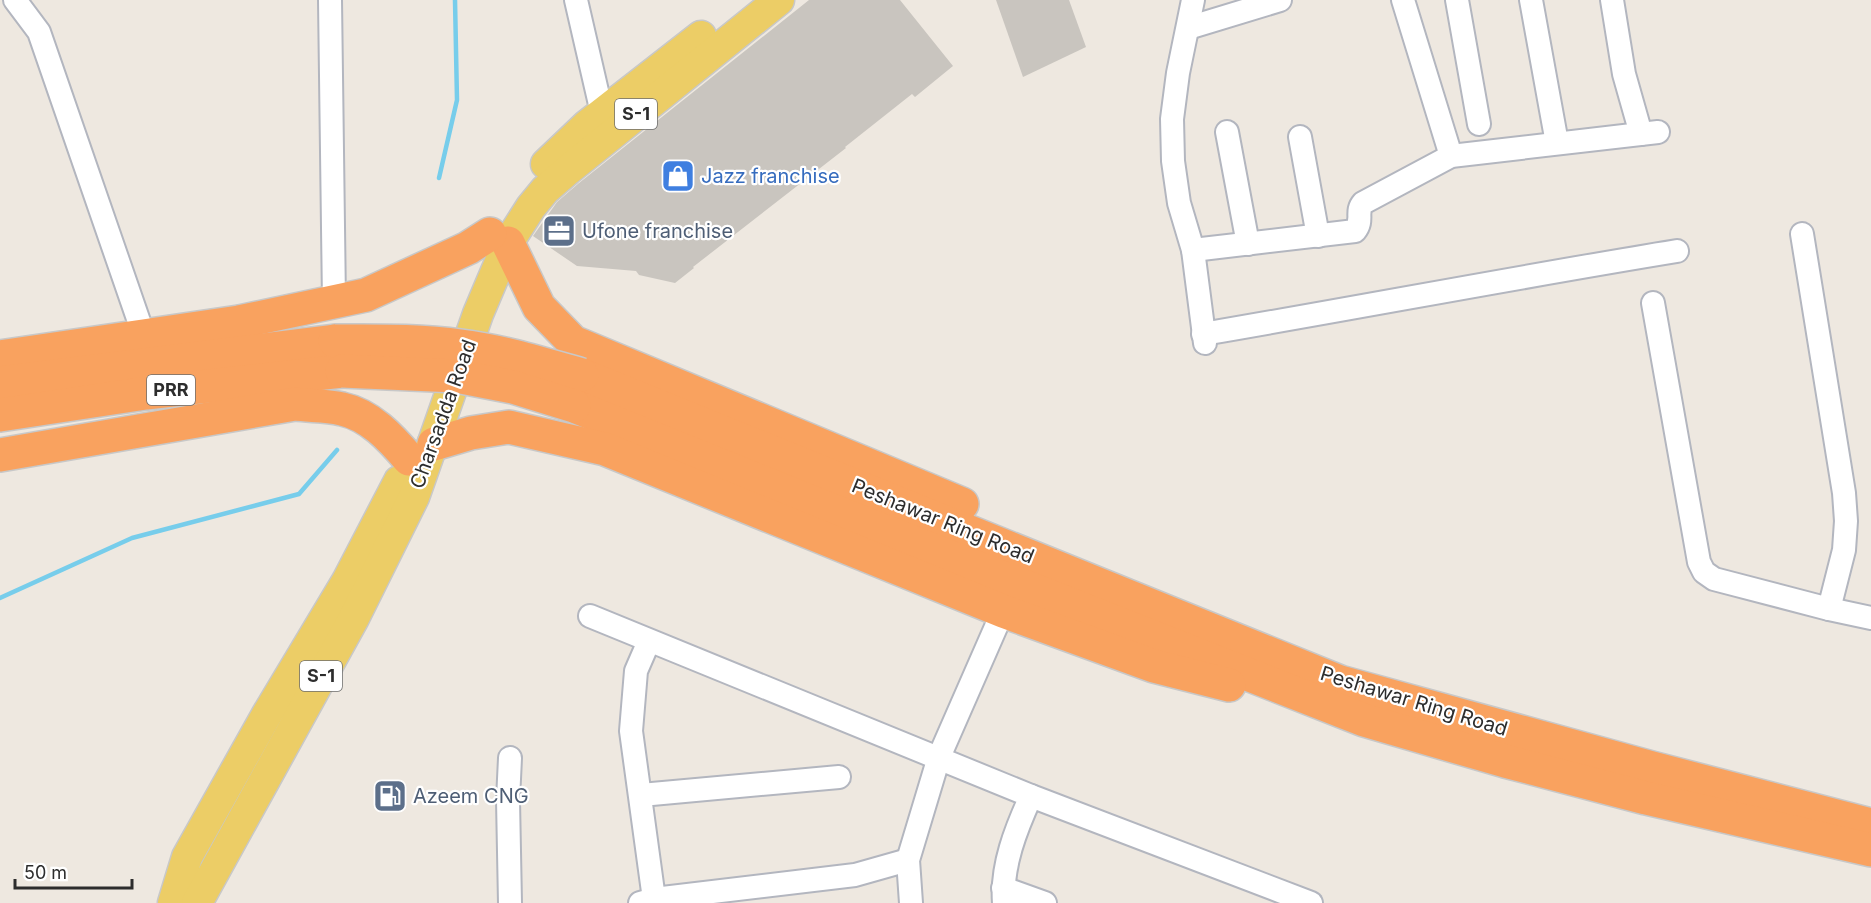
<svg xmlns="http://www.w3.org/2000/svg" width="1871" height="903" viewBox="0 0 1871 903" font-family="Inter,sans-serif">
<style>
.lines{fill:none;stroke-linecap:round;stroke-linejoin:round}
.stream{stroke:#77cdeb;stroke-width:4.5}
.building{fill:#c9c5bf}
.minor-casing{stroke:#b3b6bf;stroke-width:26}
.major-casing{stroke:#c8c8c8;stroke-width:33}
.highway-casing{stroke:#c8c8c8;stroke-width:36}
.minor{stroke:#fff;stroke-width:22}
.major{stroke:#eccd66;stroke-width:30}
.highway{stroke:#f9a25f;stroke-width:33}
.highway-bridge-casing{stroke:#c8c8c8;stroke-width:36;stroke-linecap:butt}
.highway-bridge{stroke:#f9a25f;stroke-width:33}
.labels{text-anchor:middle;stroke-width:4.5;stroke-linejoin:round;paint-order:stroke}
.shield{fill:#fff;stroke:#6c6c6c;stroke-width:1.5}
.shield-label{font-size:18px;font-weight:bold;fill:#2d2d2d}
.shop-label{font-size:20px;fill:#366cbe;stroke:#fff;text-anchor:start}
.service-label{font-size:20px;fill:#4e5e75;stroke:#fff;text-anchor:start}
.street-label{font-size:20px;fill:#2d2d2d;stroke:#fff}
</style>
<rect width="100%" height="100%" fill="#eee8e0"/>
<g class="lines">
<!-- stream -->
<g class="stream">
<path d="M439 178 457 100 455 0"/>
<path d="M0 598 132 538 299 494 337 450"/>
</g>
</g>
<!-- building -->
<g class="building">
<path d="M809 0H900L953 66 915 97 912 94 845 147 846 148 693 267 694 268 675 283 639 275 636 271 577 266 533 236 557 202 579 183Z"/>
<path d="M996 0H1069L1086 47 1023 77Z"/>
</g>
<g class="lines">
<defs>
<g id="minor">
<path d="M15 0 39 32 144 336"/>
<path d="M330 0 334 302"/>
<path d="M576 0 602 113"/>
<path d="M1193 0 1178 73 1172 119 1173 161 1179 203 1193 250 1205 343"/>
<path d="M1403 0 1451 156"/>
<path d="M1457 0 1479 124"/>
<path d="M1531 0 1557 143"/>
<path d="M1612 0 1624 74 1641 134"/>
<path d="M1188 28 1280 0"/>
<path d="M1227 132 1248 244"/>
<path d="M1300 137 1318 236"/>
<path d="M1802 234 1844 493 1846 521 1844 550 1829 609"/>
<path d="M1193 250 1355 231C1364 220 1355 212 1363 203L1451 156 1658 132"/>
<path d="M1653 303 1699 562 1704 572 1714 579 1829 609 1871 618"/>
<path d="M1203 334C1361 307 1518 277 1677 251"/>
<path d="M590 616 1031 796C1016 829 1001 866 1004 903"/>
<path d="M649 641 636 671 631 731 654 899"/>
<path d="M510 758 508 800 510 903"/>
<path d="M641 795 839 777"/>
<path d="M1031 796 1311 903"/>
<path d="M1003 888 1045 903"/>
<path d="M640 903 654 899 855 875 908 860"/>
<path d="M911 903 908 860 939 757 1003 611"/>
</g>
<g id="major">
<path d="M546 164 587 125 701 36"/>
<path d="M173 903 187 857 266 716 347 581 399 481"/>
<path d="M197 903 354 618 414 497 478 314 508 243 531 207 545 190 568 170 779 0"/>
</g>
<g id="highway">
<path d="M508 243 539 307 573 342 962 504"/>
<path d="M0 357 239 322 366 295 468 248 490 234"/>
<path d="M582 375 1340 682 1652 768 1871 825"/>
<path d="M0 383 335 341"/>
<path d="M574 406 852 518 1364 720 1505 761 1646 798 1871 850"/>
<path d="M0 415 146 393 342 371"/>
<path d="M434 444 471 433 509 427 605 449 1003 611 1154 666 1229 685"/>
<path d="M0 455 295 404C310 406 327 405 342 409 370 415 391 438 409 459"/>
</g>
</defs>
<!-- minor casing -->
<use href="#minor" class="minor-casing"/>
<!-- major casing -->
<use href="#major" class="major-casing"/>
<!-- highway casing -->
<use href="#highway" class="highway-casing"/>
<!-- minor -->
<use href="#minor" class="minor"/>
<!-- major -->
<use href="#major" class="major"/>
<!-- highway -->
<use href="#highway" class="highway"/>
<defs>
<g id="highway-bridge">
<path d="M335 341C377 341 419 340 461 346 502 351 542 364 582 375"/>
<path d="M342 371 456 376 513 387 574 406"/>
</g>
</defs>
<!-- highway-bridge casing -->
<use href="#highway-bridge" class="highway-bridge-casing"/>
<!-- highway-bridge -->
<use href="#highway-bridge" class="highway-bridge"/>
</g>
<!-- icons -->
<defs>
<symbol id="shop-square" viewBox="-11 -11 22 22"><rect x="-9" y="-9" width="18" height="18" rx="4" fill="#3f7fe0" stroke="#fff"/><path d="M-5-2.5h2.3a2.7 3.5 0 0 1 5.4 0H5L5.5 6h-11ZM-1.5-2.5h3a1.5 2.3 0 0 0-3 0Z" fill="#fff"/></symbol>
<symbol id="office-square" viewBox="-11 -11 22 22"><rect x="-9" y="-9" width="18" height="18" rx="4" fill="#5c6f8a" stroke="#fff"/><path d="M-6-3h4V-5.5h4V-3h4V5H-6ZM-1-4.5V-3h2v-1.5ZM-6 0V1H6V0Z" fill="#fff"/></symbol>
<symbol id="fuel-square" viewBox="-11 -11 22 22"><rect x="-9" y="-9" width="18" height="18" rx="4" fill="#5c6f8a" stroke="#fff"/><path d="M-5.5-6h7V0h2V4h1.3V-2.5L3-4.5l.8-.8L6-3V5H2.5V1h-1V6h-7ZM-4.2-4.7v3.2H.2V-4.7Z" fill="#fff"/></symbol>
</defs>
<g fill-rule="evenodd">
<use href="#shop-square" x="659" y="157" width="38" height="38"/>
<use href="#office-square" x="540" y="212" width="38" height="38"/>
<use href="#fuel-square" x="371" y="777" width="38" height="38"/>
</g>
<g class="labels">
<!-- shield labels -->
<g class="shield">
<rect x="615" y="99" width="42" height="30" rx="4.5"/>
<rect x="147" y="375" width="48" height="30" rx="4.5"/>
<rect x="300" y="661" width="42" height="30" rx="4.5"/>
</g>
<g class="shield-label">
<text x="636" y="120">S-1</text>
<text x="171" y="396">PRR</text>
<text x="321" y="682">S-1</text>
</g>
<!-- shop labels -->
<g class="shop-label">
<text x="701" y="183">Jazz franchise</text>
</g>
<!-- service labels -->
<g class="service-label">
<text x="582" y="238">Ufone franchise</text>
<text x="413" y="803">Azeem CNG</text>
</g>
<!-- street labels -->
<g class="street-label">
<text transform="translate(443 414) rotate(-70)" y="7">Charsadda Road</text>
<text transform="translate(943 521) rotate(22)" y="7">Peshawar Ring Road</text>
<text transform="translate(1414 701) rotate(17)" y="7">Peshawar Ring Road</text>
</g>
</g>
<!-- scale -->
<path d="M15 879v9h117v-9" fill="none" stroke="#2d2d2d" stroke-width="3"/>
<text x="24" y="879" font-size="18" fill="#2d2d2d" stroke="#ffffff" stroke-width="4.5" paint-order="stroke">50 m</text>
</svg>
